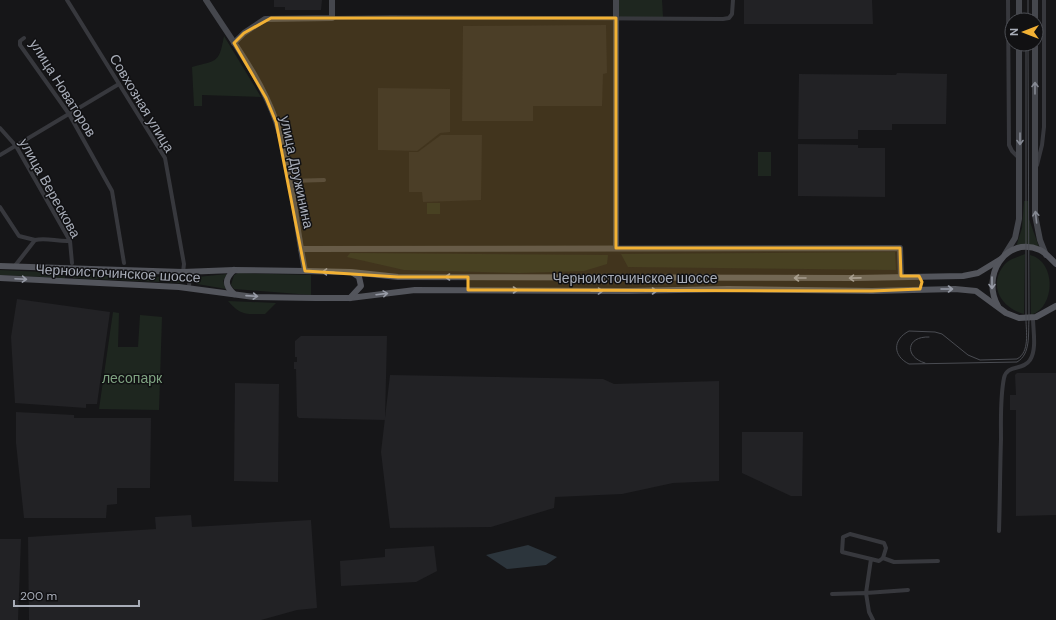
<svg xmlns="http://www.w3.org/2000/svg" width="1056" height="620" viewBox="0 0 1056 620" font-family="'DM Sans',sans-serif">
<style>
.built{fill:#222225}
.green{fill:#1e261f}
.water{fill:#2c353c}
.lines{fill:none;stroke-linecap:round;stroke-linejoin:round}
.street{stroke:#37383d;stroke-width:4}
.secondary{stroke:#45474d;stroke-width:6}
.primary{stroke:#53555c;stroke-width:6}
.tram{stroke:#4a4c52;stroke-width:1}
.oneway{stroke:#858993}
.oneway2{stroke:#979ba6}
.marked{fill:#f2b134;fill-opacity:0.2;stroke:#f2b134;stroke-width:3;stroke-linejoin:round}
.labels{text-anchor:middle;stroke-width:3;stroke-linejoin:round;paint-order:stroke}
.street-label{font-size:14px;fill:#a8adb8;stroke:#111113}
.park-label{font-size:14px;fill:#7fa381;stroke:#111113}
</style>
<rect width="100%" height="100%" fill="#161618"/>
<!-- built -->
<g class="built">
<path d="M274 0H322L321 10H285V7H274Z"/>
<path d="M744 0H872L873 24H744Z"/>
<path d="M606 25 607 73 603 74 602 106H533V121H462L463 26Z"/>
<path d="M897 73 947 74 946 124H892V130H858V139H798L799 74 896 75Z"/>
<path d="M378 88 450 89V132L440 133 417 151 378 150Z"/>
<path d="M441 135H482L481 200 423 202 422 192H409V152H418Z"/>
<path d="M798 144 858 145V148H885V197L798 196Z"/>
<path d="M17 299 110 312 97 404H86V408L15 403 11 337Z"/>
<path d="M301 336H387L385 420 299 418 297 416 296 369H294V362H297V357H295V341Z"/>
<path d="M1017 373H1056V515L1016 516V410H1010V395H1016L1015 375Z"/>
<path d="M390 375 603 379 614 384 719 381V481L673 483 622 494 555 497 554 508 491 527 390 528 381 452Z"/>
<path d="M235 383 279 384 278 482 234 481Z"/>
<path d="M16 412 74 415V418H151L150 488H117V504L107 505 106 518H24L16 443Z"/>
<path d="M742 432H803L802 496H791L742 473Z"/>
<path d="M191 515 192 527 311 520 317 608 297 610 261 620H29L28 537 156 529 155 517Z"/>
<path d="M0 539H21L18 620H0Z"/>
<path d="M434 546 437 571 416 582 341 586 340 561 385 557V549Z"/>
</g>
<!-- green -->
<g class="green">
<path d="M618 0H662L663 17H620L618 15Z"/>
<path d="M224 36 261 97 202 95V106H194L192 67C218 60 219 63 224 36Z"/>
<rect x="758" y="152" width="13" height="24"/>
<path d="M1024 201H1029V219L1039 247 1032 245 1016 247 1022 228Z"/>
<rect x="427" y="203" width="13" height="11"/>
<path d="M895 252 896 270 628 267 621 254Z"/>
<path d="M350 253 608 255 607 264 584 271 519 273 404 270 347 257Z"/>
<path d="M1025 254 1024 314C1001 308 987 285 1005 264 1009 259 1018 257 1025 254Z"/>
<path d="M1030 255C1056 261 1056 307 1031 315Z"/>
<path d="M0 270 66 273 65 278 0 275Z"/>
<path d="M73 273 182 278 185 279V281L183 283 73 278Z"/>
<path d="M238 273 311 275V295L234 289 231 285 234 275Z"/>
<path d="M227 274 223 281 226 289 197 284 195 282 197 277Z"/>
<path d="M228 301 276 303 265 314C246 314 241 316 228 301Z"/>
<path d="M113 312 119 313 118 347H138L140 315 162 317 159 410 99 409Z"/>
</g>
<!-- water -->
<path class="water" d="M528 545 557 557 546 565 507 569 486 555Z"/>
<g class="lines">
<!-- street -->
<g class="street">
<path d="M67 0 165 158 184 264 183 272"/>
<path d="M1008 0 1009 145 1012 151 1019 158"/>
<path d="M332 18 391 17 723 19 729 18 732 14 733 0"/>
<path d="M24 38 20 41V45L69 114 112 191 124 263"/>
<path d="M0 128 16 146 70 241 72 263"/>
<path d="M0 155 119 84"/>
<path d="M1037 165 1042 145 1044 127V0"/>
<path d="M296 166 297 181"/>
<path d="M289 181 324 180"/>
<path d="M0 207 19 236 35 240"/>
<path d="M14 267 35 240C47 237 57 242 70 241"/>
<path d="M189 287 190 272"/>
<path d="M999 531C1000 500 1000 470 1001 439 1001 419 1000 398 1004 378 1007 364 1023 371 1030 360 1037 350 1033 330 1033 318"/>
<path d="M883 558 894 562 938 561"/>
<path d="M871 559 842 552 843 537 850 534 884 543 886 548 883 558 879 561 871 559 866 593 908 590"/>
<path d="M832 594 866 593 869 612 873 620"/>
</g>
<!-- secondary -->
<g class="secondary">
<path d="M206 0C231 39 261 78 276 121 292 169 295 221 305 271"/>
<path d="M616 0V248"/>
<path d="M1019 0V20"/>
<path d="M1035 0V20"/>
<path d="M234 43 244 33 265 19 332 18V0"/>
<path d="M1035 44V215L1040 240 1046 255"/>
<path d="M301 249 900 248 901 276"/>
<path d="M1005 254 1015 238 1019 219V44"/>
</g>
<!-- primary -->
<g class="primary">
<path d="M0 266 183 272 234 270 305 271 351 272 398 277 855 278 963 276 978 273 1001 259"/>
<path d="M0 278 179 287 254 297 315 298H350L415 290 628 291 728 289 872 291 955 289 976 291 1006 313 1019 318 1036 317 1056 306"/>
<path d="M234 294C224 285 225 279 234 270"/>
<path d="M350 298 361 286 359 277 353 273"/>
<path d="M998 306C981 277 1005 235 1040 250 1046 253 1051 259 1056 264"/>
</g>
<!-- tram -->
<g class="tram">
<path d="M1028 0V20"/>
<path d="M1026 44V319C1026 332 1030 352 1017 359L980 360 968 355 942 334 935 332 909 331C892 340 893 356 909 364L1017 362C1031 354 1028 334 1029 319L1028 44"/>
<path d="M925 363C904 357 906 336 929 337"/>
</g>
</g>
<!-- one-way arrows -->
<defs><path id="oneway-shaft" d="M-6 0H5M1.5-3L5.5 0L1.5 3" fill="none" stroke-width="1.6" stroke-linecap="round" stroke-linejoin="round"/></defs>
<g class="oneway">
<use href="#oneway-shaft" transform="translate(1035 88) rotate(-90)"/>
<use href="#oneway-shaft" transform="translate(1020 139) rotate(90)"/>
<use href="#oneway-shaft" transform="translate(1036 217) rotate(-96)"/>
</g>
<g class="oneway2">
<use href="#oneway-shaft" transform="translate(328 272) rotate(-178)"/>
<use href="#oneway-shaft" transform="translate(451 277) rotate(180)"/>
<use href="#oneway-shaft" transform="translate(800 278) rotate(-180)"/>
<use href="#oneway-shaft" transform="translate(855 278) rotate(179)"/>
<use href="#oneway-shaft" transform="translate(21 279) rotate(3)"/>
<use href="#oneway-shaft" transform="translate(992 283) rotate(90)"/>
<use href="#oneway-shaft" transform="translate(947 289)"/>
<use href="#oneway-shaft" transform="translate(512 290)"/>
<use href="#oneway-shaft" transform="translate(597 291) rotate(1)"/>
<use href="#oneway-shaft" transform="translate(651 291)"/>
<use href="#oneway-shaft" transform="translate(382 294) rotate(-7)"/>
<use href="#oneway-shaft" transform="translate(252 296) rotate(4)"/>
</g>
<!-- marked area -->
<path class="marked" d="M271 18H616V248H900L901 276H919L922 282 920 289 872 291 468 290V277H398L305 271 276 122 266 98 234 43 244 33Z"/>
<g class="labels">
<!-- street labels -->
<g class="street-label">
<text transform="translate(63 88) rotate(58)" y="5">улица Новаторов</text>
<text transform="translate(142 103) rotate(59)" y="5">Совхозная улица</text>
<text transform="translate(297 172) rotate(78)" y="5">улица Дружинина</text>
<text transform="translate(50 188) rotate(61)" y="5">улица Верескова</text>
<text transform="translate(118 273) rotate(3)" y="5">Черноисточинское шоссе</text>
<text x="635" y="283">Черноисточинское шоссе</text>
</g>
<!-- park labels -->
<g class="park-label">
<text x="132" y="383">лесопарк</text>
</g>
</g>
<!-- north arrow -->
<g transform="translate(1024 32) rotate(270)"><circle r="19" fill="#111113" stroke="#4d4f55"/>
<path d="M0-3L7 15L0 10L-7 15Z" fill="#f2b134"/>
<text y="-6" font-size="11" font-weight="bold" text-anchor="middle" fill="#a8adb8">N</text>
</g>
<!-- scale -->
<path d="M14 600v6h125v-6" fill="none" stroke="#a8adb8" stroke-width="2"/>
<text x="20" y="600" font-size="12" fill="#a8adb8" stroke="#111113" stroke-width="3" paint-order="stroke">200 m</text>
</svg>
